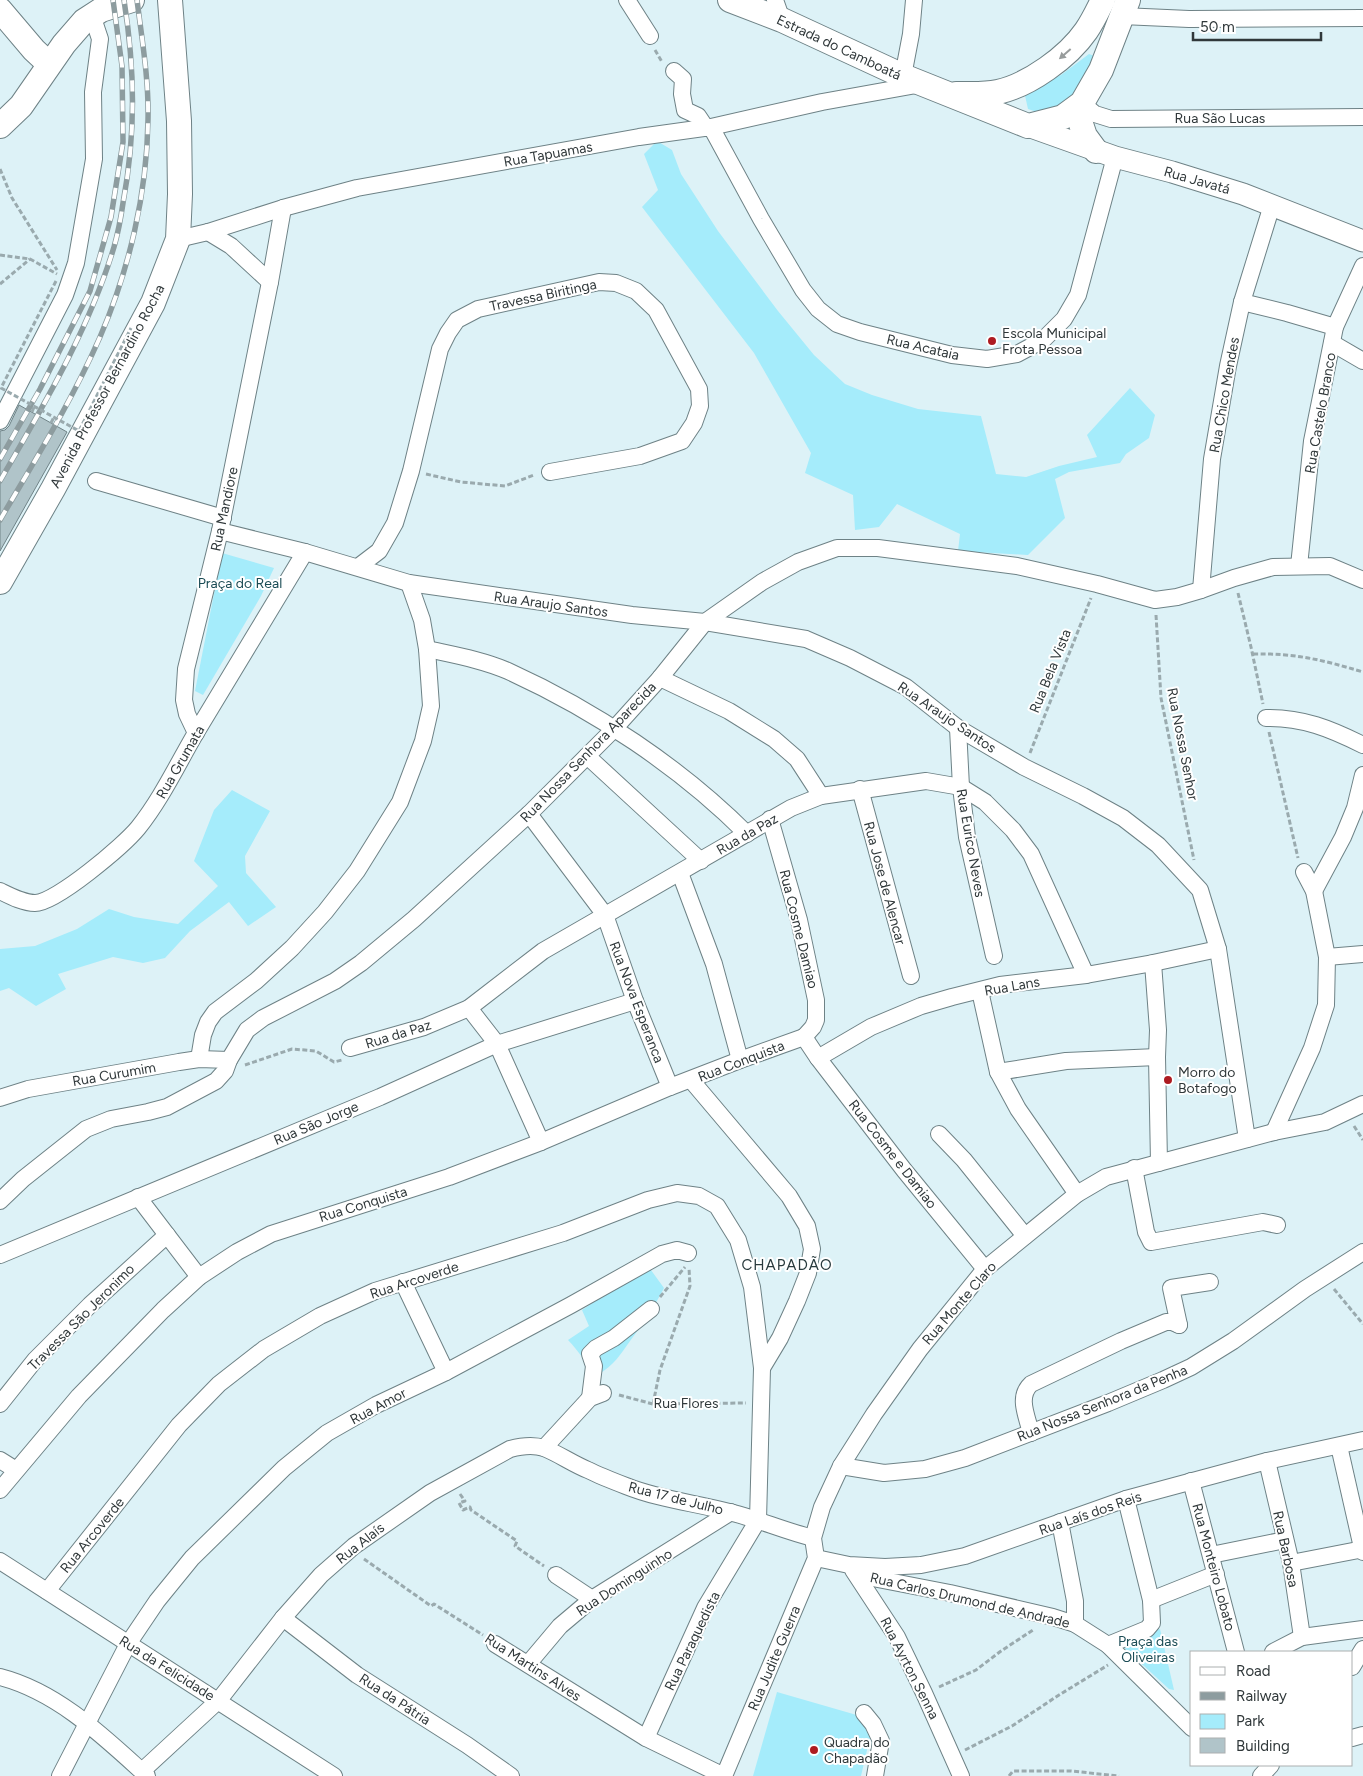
<svg xmlns="http://www.w3.org/2000/svg" width="1363" height="1776" viewBox="0 0 1363 1776" font-family="Figtree,sans-serif">
<style>
.green{fill:#a5ecfb}
.building{fill:#b0c4c9;stroke:#708387}
.lines{fill:none;stroke-linecap:round;stroke-linejoin:round}
.minor-casing{stroke:#6e8286;stroke-width:18}
.tertiary-casing{stroke:#6e8286;stroke-width:23}
.secondary-casing{stroke:#6e8286;stroke-width:26}
.path{stroke:#9aaaae;stroke-width:3;stroke-dasharray:5 2.5;stroke-linecap:butt}
.minor{stroke:#fff;stroke-width:16}
.tertiary{stroke:#fff;stroke-width:21}
.secondary{stroke:#fff;stroke-width:24}
.rail-casing{stroke:#8d9c9f;stroke-width:5.5}
.rail{stroke:#fff;stroke-width:4;stroke-dasharray:11;stroke-linecap:butt}
.path-bridge{stroke:#9aaaae;stroke-width:3;stroke-dasharray:5 2.5;stroke-linecap:butt}
.oneway{fill:#989c9c}
.poi-dot{fill:#ad1b21;stroke:#fff;stroke-width:2}
.labels{text-anchor:middle;stroke-width:4;stroke-linejoin:round;paint-order:stroke}
.street-label{font-size:14px;fill:#30383a;stroke:#fff}
.poi-label{font-size:14px;fill:#30383a;stroke:#fff;text-anchor:start}
.park-label{font-size:14px;fill:#1b4c55;stroke:#fff}
.neighbourhood-label{font-size:15px;letter-spacing:1px;fill:#293b3e;stroke:#fff}
</style>
<rect width="100%" height="100%" fill="#ddf2f7"/>
<!-- green -->
<g class="green">
<path d="M1089 54 1100 58 1082 89 1065 104 1040 113 1028 109 1024 91 1061 75Z"/>
<path d="M657 141 672 150 681 174 718 231 778 311 814 355 845 384 872 395 918 409 981 416 996 474 1026 477 1059 466 1097 457 1087 435 1130 388 1155 415 1149 438 1126 454 1120 463 1069 472 1055 479 1065 518 1028 555 958 551 960 534 897 504 879 527 855 530 853 495 805 473 811 453 754 353 642 207 658 190 644 154Z"/>
<path d="M222 553 274 568 261 596 203 695 195 691Z"/>
<path d="M232 790 270 811 245 856 246 873 276 907 248 926 229 902 190 931 165 958 143 963 113 957 58 974 66 989 36 1006 9 988 0 991V949L35 946 77 929 109 909 134 917 178 924 218 886 194 861 214 810Z"/>
<path d="M648 1266 664 1288C653 1309 644 1322 630 1341 621 1354 613 1366 599 1374 586 1365 579 1351 568 1340L589 1326 582 1310Z"/>
<path d="M1160 1629 1174 1690 1169 1689 1118 1642Z"/>
<path d="M777 1692 874 1720 861 1776H753Z"/>
</g>
<!-- building -->
<path class="building" d="M19 405 67 432 0 551V431L5 430 9 426Z"/>
<g class="lines">
<defs>
<g id="minor">
<path d="M627 0 650 36"/>
<path d="M775 0 782 20"/>
<path d="M1122 16 1189 19 1363 18"/>
<path d="M674 71 683 79 682 94 685 110 698 116 706 128"/>
<path d="M903 76 911 34 914 0"/>
<path d="M1082 103 1095 114 1111 119 1363 117"/>
<path d="M711 127 761 219 803 290 818 309 837 324 860 332 952 355 987 359 1017 354 1043 340 1064 319 1078 295 1115 157"/>
<path d="M208 232 231 246 270 282"/>
<path d="M178 239 208 232 283 208 357 188 639 137 711 127 822 102 922 84"/>
<path d="M1242 302 1287 313 1335 327"/>
<path d="M1332 343 1363 361"/>
<path d="M0 421 65 295 76 263 94 159 93 92 100 39 92 15"/>
<path d="M96 481 223 518"/>
<path d="M220 531 305 552 409 583 632 615 705 622 806 639 850 658 906 687 958 728 1024 767 1083 796 1123 818 1158 845 1200 890 1218 949 1247 1139"/>
<path d="M1299 566 1312 441 1335 327 1363 266"/>
<path d="M358 567 379 551 395 523 411 471 440 349 448 333 457 320 478 309 599 282 616 283 636 291 656 310 699 389 700 406 694 423 682 441 640 456 550 472"/>
<path d="M1201 590 1212 459 1228 366 1242 302 1272 205"/>
<path d="M427 649C454 655 483 660 508 671 594 710 680 767 747 834"/>
<path d="M660 678 729 711 774 739 797 759 821 796"/>
<path d="M1266 718C1302 717 1331 729 1363 745"/>
<path d="M958 728 961 787 967 837 994 956"/>
<path d="M196 733 187 714 184 700 186 669 220 531 270 282 283 208"/>
<path d="M587 756 701 861"/>
<path d="M860 789 911 976"/>
<path d="M529 814 605 915 635 1001 670 1087"/>
<path d="M770 819 799 920 816 1000V1020L813 1027 804 1037"/>
<path d="M680 873 714 964 740 1060"/>
<path d="M0 891C10 896 23 903 35 903 56 903 124 845 138 828 162 798 178 763 197 731 233 671 269 612 305 552"/>
<path d="M1314 891 1343 837 1355 808 1363 775"/>
<path d="M1327 957 1363 954"/>
<path d="M1153 963 1158 1030 1157 1057 1159 1163"/>
<path d="M980 991 998 1072 1018 1109 1077 1194"/>
<path d="M469 1008 497 1044 541 1142"/>
<path d="M804 1037 818 1058 904 1170 985 1269"/>
<path d="M350 1048 424 1027 469 1008 543 951 791 808 821 796 926 781 961 787 985 802 1013 830 1031 854 1086 975"/>
<path d="M818 1058 871 1027 921 1006 952 997 1000 985 1086 975 1153 963 1218 949"/>
<path d="M199 1059 203 1035 208 1022 215 1012 256 981 292 948 325 912 357 871 400 802 423 741 431 706 427 649 422 620 409 583"/>
<path d="M998 1072 1066 1061 1157 1057"/>
<path d="M0 1098 28 1089 179 1062 199 1059 229 1060"/>
<path d="M1274 1132 1312 1048 1326 1005 1327 957 1314 891 1304 872"/>
<path d="M939 1134 964 1160 1025 1236"/>
<path d="M1134 1168 1146 1232 1151 1242 1263 1222 1277 1225"/>
<path d="M138 1197 199 1277"/>
<path d="M0 1201 23 1179 86 1129 111 1119 148 1112 167 1107 216 1081 225 1071 229 1060 247 1030 263 1018 335 981 361 963 414 919 529 814 614 729 660 678 705 622 762 582 798 562 837 548H878L1017 566 1097 584 1155 600 1177 597 1201 590 1234 578 1273 567 1330 566 1363 580"/>
<path d="M0 1255 380 1097 497 1044 635 1001"/>
<path d="M403 1282 446 1372"/>
<path d="M1179 1325 1171 1288 1210 1282"/>
<path d="M590 1398 594 1366 590 1354 596 1348 614 1338 651 1309"/>
<path d="M0 1404 35 1360 90 1305 167 1235"/>
<path d="M1031 1433C1027 1416 1017 1397 1031 1384L1121 1341 1166 1322H1172L1179 1325"/>
<path d="M1339 1446 1363 1552"/>
<path d="M544 1448 590 1398 603 1393"/>
<path d="M0 1460 16 1470"/>
<path d="M1267 1461 1291 1563 1302 1637"/>
<path d="M841 1466 884 1473 925 1469 965 1458 1108 1403 1163 1380 1191 1367 1233 1341 1305 1289 1363 1252"/>
<path d="M1191 1481 1236 1652"/>
<path d="M0 1490 79 1396 163 1310 199 1277 237 1252 271 1234 449 1177 541 1142 670 1087 740 1060 804 1037"/>
<path d="M1060 1522 1075 1601V1624"/>
<path d="M1211 1555 1285 1540"/>
<path d="M816 1558 849 1565 885 1567 921 1565 965 1556 1126 1499 1267 1461 1363 1440"/>
<path d="M0 1561 334 1776"/>
<path d="M1291 1563 1363 1549"/>
<path d="M853 1570 897 1637 924 1693 961 1776"/>
<path d="M556 1575 592 1599"/>
<path d="M857 1575 950 1593 1053 1617 1075 1624 1108 1645 1192 1728"/>
<path d="M47 1591 179 1425 219 1384 264 1349 320 1316 375 1291 563 1233 648 1200 677 1193 699 1196 717 1206 738 1240 752 1287 762 1368"/>
<path d="M1151 1600 1216 1574"/>
<path d="M283 1618 357 1675 467 1745 511 1776"/>
<path d="M495 1644 646 1738 724 1776 816 1558 813 1538 822 1507 841 1466 874 1414 920 1349 985 1269 1077 1194 1106 1177 1274 1132 1325 1122 1363 1104"/>
<path d="M1108 1645 1147 1629 1152 1623 1151 1600 1126 1499"/>
<path d="M1273 1652 1302 1637 1363 1629"/>
<path d="M528 1664 560 1626 592 1599 731 1512"/>
<path d="M1352 1667 1363 1649"/>
<path d="M0 1677C58 1692 104 1737 147 1776"/>
<path d="M864 1713 873 1724 881 1741 875 1776"/>
<path d="M646 1738 705 1608 758 1520 762 1368 780 1338 797 1301 808 1273 812 1249 807 1226 789 1196 691 1080"/>
<path d="M1352 1738 1363 1735"/>
<path d="M142 1771 219 1700 283 1618 321 1575 354 1546 430 1493 510 1449C521 1446 532 1444 544 1448 559 1454 573 1464 588 1470 600 1476 613 1481 626 1486 661 1500 697 1503 733 1513 760 1520 785 1531 813 1538"/>
<path d="M60 1776 128 1644 157 1601 192 1558 284 1468 327 1433 376 1405 446 1372 571 1305 662 1254 677 1250 688 1253"/>
<path d="M1261 1776 1271 1765"/>
</g>
<path id="tertiary" d="M1028 126 1115 157 1172 172 1243 194 1363 241"/>
<g id="secondary">
<path d="M730 0 782 20 903 76 1028 126 1063 117 1082 103 1101 70 1128 0"/>
<path d="M0 10 34 50 49 64"/>
<path d="M956 94C970 94 985 95 998 92 1029 85 1068 57 1086 31 1093 21 1098 10 1103 0"/>
<path d="M1076 109 1085 136 1096 151"/>
<path d="M0 126 21 106 64 44 84 21 101 10 132 0"/>
<path d="M0 582 53 489 153 303 178 239 180 194 179 121 170 0"/>
</g>
</defs>
<!-- minor casing -->
<use href="#minor" class="minor-casing"/>
<!-- tertiary casing -->
<use href="#tertiary" class="tertiary-casing"/>
<!-- secondary casing -->
<use href="#secondary" class="secondary-casing"/>
<!-- path -->
<g class="path">
<path d="M655 50 662 62"/>
<path d="M0 169 12 198 57 270"/>
<path d="M0 255 30 259 57 274"/>
<path d="M0 284 30 259"/>
<path d="M32 412 34 407"/>
<path d="M51 423 54 417"/>
<path d="M426 474 461 482 505 486 534 475"/>
<path d="M1238 593 1251 647 1263 704"/>
<path d="M1156 615 1161 698 1194 860"/>
<path d="M1253 654C1295 653 1323 660 1363 672"/>
<path d="M1269 732 1298 858"/>
<path d="M1030 753 1091 598"/>
<path d="M245 1065 292 1049 316 1051 334 1062 342 1060"/>
<path d="M1354 1126 1363 1140"/>
<path d="M1334 1289 1363 1324"/>
<path d="M660 1297 685 1267"/>
<path d="M619 1395 653 1404 746 1403"/>
<path d="M653 1404 660 1370 690 1286 689 1268"/>
<path d="M460 1494 465 1501 459 1503 463 1510 470 1507 471 1510 517 1541 515 1546 544 1566"/>
<path d="M364 1559 431 1606 434 1604 483 1635"/>
<path d="M939 1687 976 1670 1001 1651 1033 1630"/>
<path d="M965 1750 1012 1726 1059 1695 1108 1665"/>
<path d="M1009 1776 1013 1771H1071L1119 1776"/>
</g>
<!-- minor -->
<use href="#minor" class="minor"/>
<!-- tertiary -->
<use href="#tertiary" class="tertiary"/>
<!-- secondary -->
<use href="#secondary" class="secondary"/>
<defs>
<g id="rail">
<path d="M0 459 40 389 90 291 111 217 123 142 122 66 113 0"/>
<path d="M0 481C43 406 89 330 114 247 118 233 121 217 123 203 136 133 135 70 124 0"/>
<path d="M0 520C35 460 72 401 100 337 129 270 147 194 148 120 149 80 142 40 137 0"/>
</g>
</defs>
<!-- rail casing -->
<use href="#rail" class="rail-casing"/>
<!-- rail -->
<use href="#rail" class="rail"/>
<!-- path-bridge -->
<path class="path-bridge" d="M56 281 1 388 79 431 131 328"/>
</g>
<!-- one-way arrows -->
<defs><path id="oneway-solid" d="M-6-.8H1V-3.2L6.5 0L1 3.2V.8H-6Z" transform="scale(1.25)"/></defs>
<use class="oneway" href="#oneway-solid" transform="translate(1065 54) rotate(139)"/>
<!-- markers -->
<g class="poi-dot">
<circle cx="992" cy="341" r="5"/>
<circle cx="1168" cy="1080" r="5"/>
<circle cx="814" cy="1750" r="5"/>
</g>
<g class="labels">
<!-- street labels -->
<g class="street-label">
<text transform="translate(839 47) rotate(25)" y="5">Estrada do Camboatá</text>
<text x="1220" y="123">Rua São Lucas</text>
<text transform="translate(548 154) rotate(-10)" y="5">Rua Tapuamas</text>
<text transform="translate(1197 180) rotate(16)" y="5">Rua Javatá</text>
<text transform="translate(543 295) rotate(-12)" y="5">Travessa Biritinga</text>
<text transform="translate(923 347) rotate(13)" y="5">Rua Acataia</text>
<text transform="translate(107 386) rotate(-62)" y="5">Avenida Professor Bernardino Rocha</text>
<text transform="translate(1224 395) rotate(-80)" y="5">Rua Chico Mendes</text>
<text transform="translate(1320 413) rotate(-80)" y="5">Rua Castelo Branco</text>
<text transform="translate(224 509) rotate(-78)" y="5">Rua Mandiore</text>
<text transform="translate(551 604) rotate(8)" y="5">Rua Araujo Santos</text>
<text transform="translate(1050 671) rotate(-68)" y="5">Rua Bela Vista</text>
<text transform="translate(947 717) rotate(34)" y="5">Rua Araujo Santos</text>
<text transform="translate(1183 744) rotate(79)" y="5">Rua Nossa Senhor</text>
<text transform="translate(588 752) rotate(-46)" y="5">Rua Nossa Senhora Aparecida</text>
<text transform="translate(180 762) rotate(-60)" y="5">Rua Grumata</text>
<text transform="translate(747 834) rotate(-30)" y="5">Rua da Paz</text>
<text transform="translate(971 843) rotate(80)" y="5">Rua Eurico Neves</text>
<text transform="translate(885 883) rotate(75)" y="5">Rua Jose de Alencar</text>
<text transform="translate(799 929) rotate(76)" y="5">Rua Cosme Damiao</text>
<text transform="translate(1012 986) rotate(-10)" y="5">Rua Lans</text>
<text transform="translate(637 1002) rotate(69)" y="5">Rua Nova Esperanca</text>
<text transform="translate(398 1034) rotate(-17)" y="5">Rua da Paz</text>
<text transform="translate(741 1061) rotate(-21)" y="5">Rua Conquista</text>
<text transform="translate(114 1074) rotate(-10)" y="5">Rua Curumim</text>
<text transform="translate(316 1123) rotate(-23)" y="5">Rua São Jorge</text>
<text transform="translate(893 1154) rotate(52)" y="5">Rua Cosme e Damiao</text>
<text transform="translate(363 1204) rotate(-17)" y="5">Rua Conquista</text>
<text transform="translate(414 1280) rotate(-18)" y="5">Rua Arcoverde</text>
<text transform="translate(959 1303) rotate(-49)" y="5">Rua Monte Claro</text>
<text transform="translate(81 1317) rotate(-45)" y="5">Travessa Sāo Jeronimo</text>
<text x="686" y="1408">Rua Flores</text>
<text transform="translate(1102 1403) rotate(-22)" y="5">Rua Nossa Senhora da Penha</text>
<text transform="translate(378 1406) rotate(-28)" y="5">Rua Amor</text>
<text transform="translate(676 1498) rotate(14)" y="5">Rua 17 de Julho</text>
<text transform="translate(1090 1513) rotate(-19)" y="5">Rua Laís dos Reis</text>
<text transform="translate(92 1535) rotate(-51)" y="5">Rua Arcoverde</text>
<text transform="translate(360 1543) rotate(-38)" y="5">Rua Alaís</text>
<text transform="translate(1286 1549) rotate(78)" y="5">Rua Barbosa</text>
<text transform="translate(1214 1567) rotate(75)" y="5">Rua Monteiro Lobato</text>
<text transform="translate(624 1582) rotate(-33)" y="5">Rua Dominguinho</text>
<text transform="translate(970 1600) rotate(13)" y="5">Rua Carlos Drumond de Andrade</text>
<text transform="translate(692 1641) rotate(-64)" y="5">Rua Paraquedista</text>
<text transform="translate(774 1658) rotate(-67)" y="5">Rua Judite Guerra</text>
<text transform="translate(533 1667) rotate(33)" y="5">Rua Martins Alves</text>
<text transform="translate(167 1668) rotate(32)" y="5">Rua da Felicidade</text>
<text transform="translate(910 1668) rotate(63)" y="5">Rua Ayrton Senna</text>
<text transform="translate(395 1699) rotate(33)" y="5">Rua da Pátria</text>
</g>
<!-- poi labels -->
<g class="poi-label">
<text x="1002" y="338">Escola Municipal<tspan x="1002" dy="16">Frota Pessoa</tspan></text>
<text x="1178" y="1077">Morro do<tspan x="1178" dy="16">Botafogo</tspan></text>
<text x="824" y="1747">Quadra do<tspan x="824" dy="16">Chapadão</tspan></text>
</g>
<!-- park labels -->
<g class="park-label">
<text x="240" y="588">Praça do Real</text>
<text x="1148" y="1646">Praça das<tspan x="1148" dy="16">Oliveiras</tspan></text>
</g>
<!-- neighbourhood labels -->
<g class="neighbourhood-label">
<text x="787" y="1270">CHAPADÃO</text>
</g>
</g>
<!-- legend -->
<rect x="1190" y="1651" width="162" height="115" fill="#ffffff" stroke="#acafb0"/>
<rect x="1200" y="1667" width="25" height="8" fill="#ffffff" stroke="#acafb0"/>
<text x="1236" y="1676" font-size="15" fill="#30383a">Road</text>
<rect x="1200" y="1692" width="25" height="8" fill="#8d9c9f" stroke="#acafb0"/>
<text x="1236" y="1701" font-size="15" fill="#30383a">Railway</text>
<rect x="1200" y="1714" width="25" height="15" fill="#a5ecfb" stroke="#acafb0"/>
<text x="1236" y="1726" font-size="15" fill="#30383a">Park</text>
<rect x="1200" y="1738" width="25" height="15" fill="#b0c4c9" stroke="#acafb0"/>
<text x="1236" y="1751" font-size="15" fill="#30383a">Building</text>
<!-- scale -->
<path d="M1193 32v8h128v-8" fill="none" stroke="#30383a" stroke-width="2.5"/>
<text x="1200" y="32" font-size="15" fill="#30383a" stroke="#ffffff" stroke-width="4" paint-order="stroke">50 m</text>
</svg>
